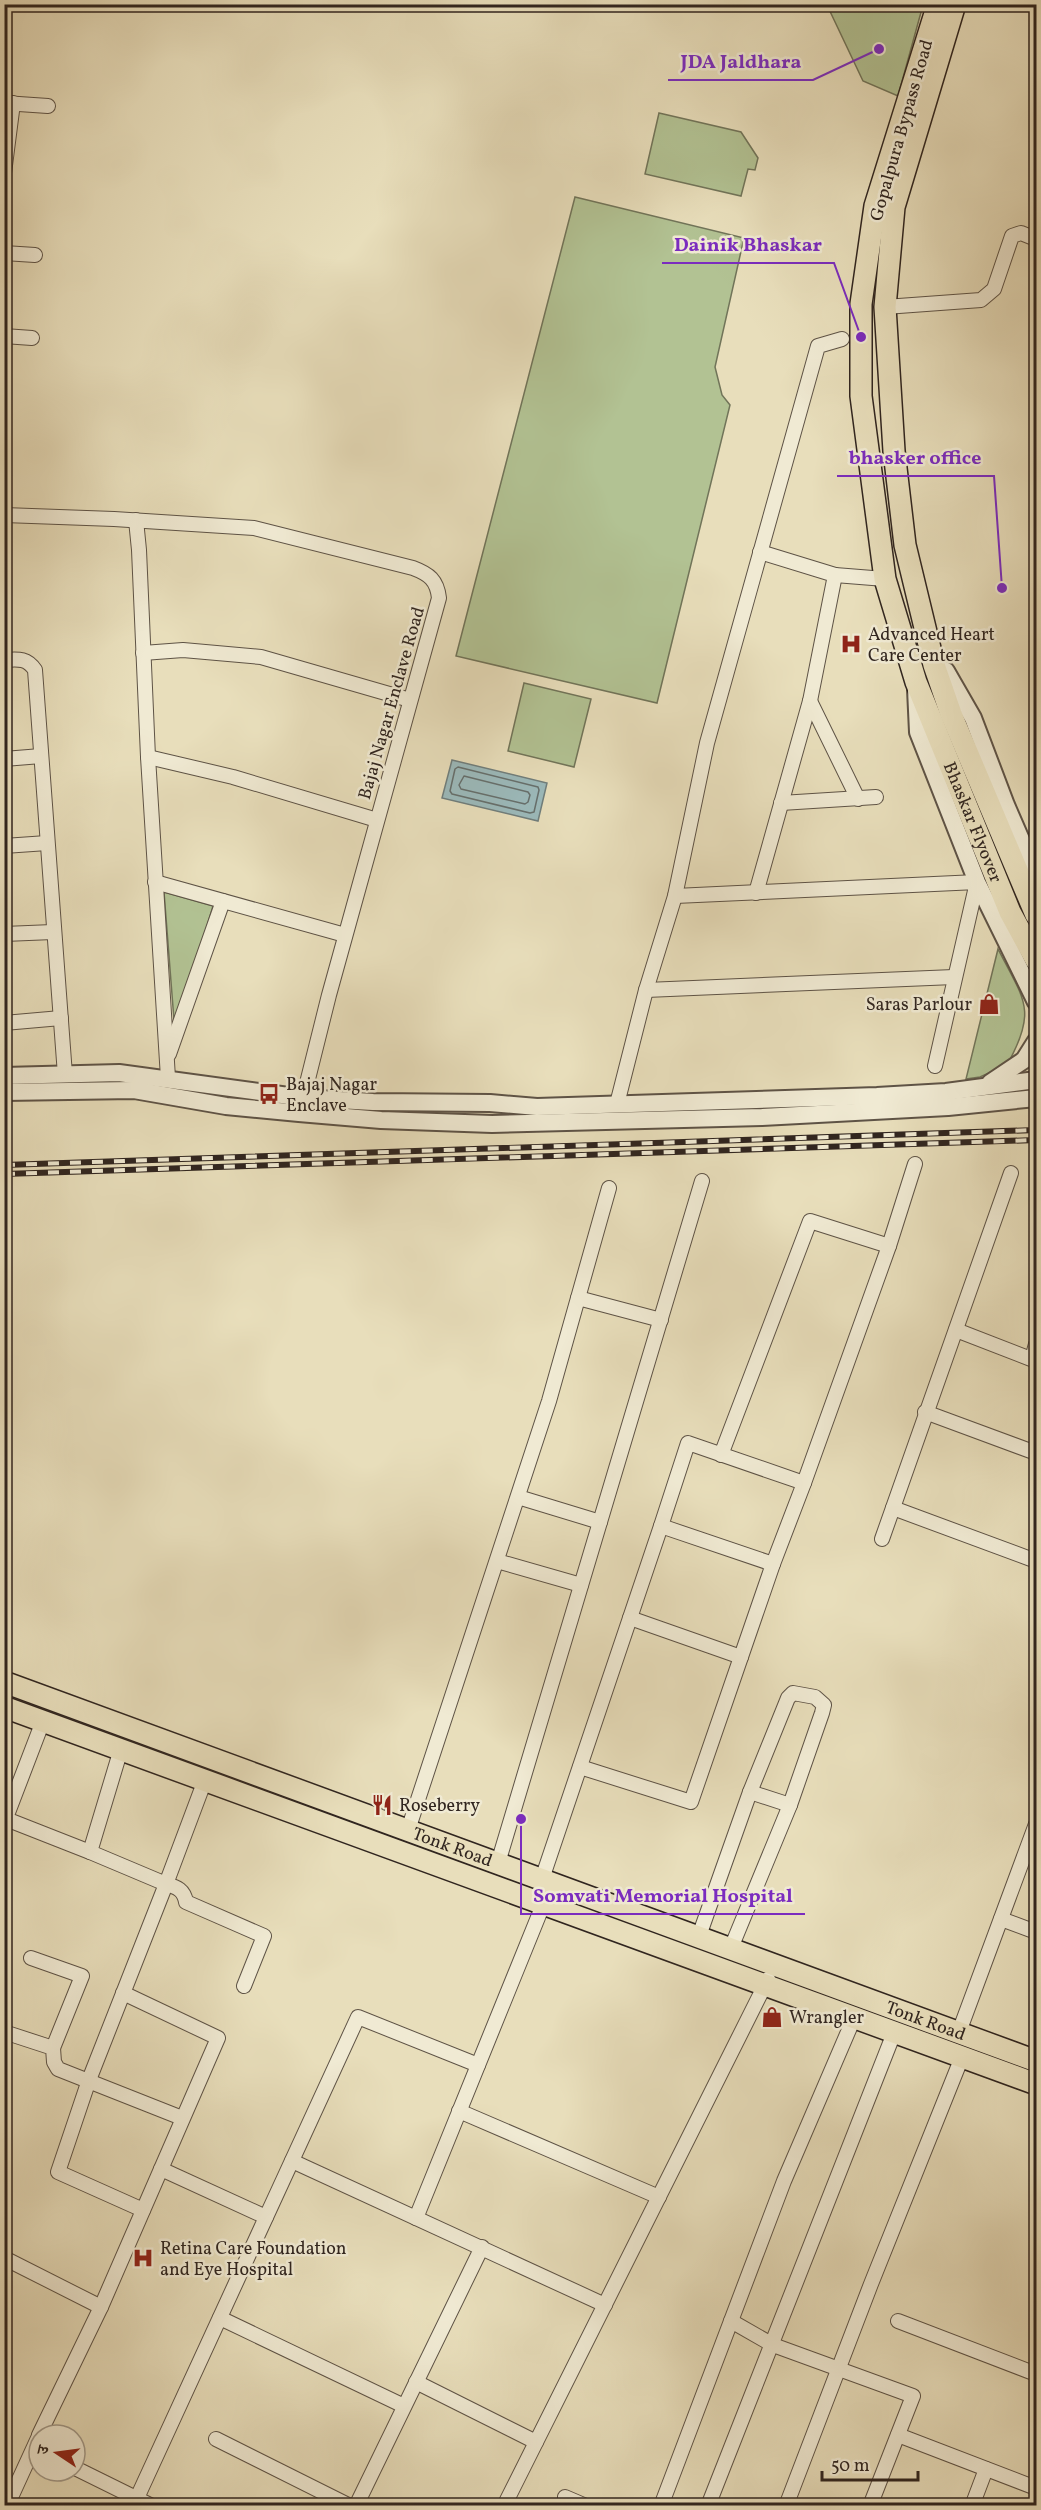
<svg xmlns="http://www.w3.org/2000/svg" width="1041" height="2510" viewBox="0 0 1041 2510" font-family="Vollkorn,'Noto Serif Devanagari',serif">
<style>
.green{fill:#b2c293;stroke:#717459;stroke-width:1.5}
.water{fill:#9bb9ba;stroke:#707e7c;stroke-width:1.5}
.lines{fill:none;stroke-linecap:round;stroke-linejoin:round}
.shore{stroke:#666f6c;stroke-width:1.5}
.minor-casing{stroke:#5e5346;stroke-width:16}
.tertiary-casing{stroke:#5e5346;stroke-width:20}
.primary-casing{stroke:#30251f;stroke-width:24}
.minor{stroke:#f0ead3;stroke-width:14}
.tertiary{stroke:#f0ead3;stroke-width:16}
.primary{stroke:#e8debb;stroke-width:21}
.rail-casing{stroke:#30251f;stroke-width:6}
.rail{stroke:#f0ead3;stroke-width:4;stroke-dasharray:11;stroke-linecap:butt}
.labels{text-anchor:middle;stroke-width:5;stroke-linejoin:round;paint-order:stroke}
.street-label{font-size:18px;fill:#30251f;stroke:#f0ead3}
.poi-label{font-size:18px;fill:#30251f;stroke:#f0ead3;text-anchor:start}
.leader{fill:none;stroke:#7b2cbf;stroke-width:2}
.callout-dot{fill:#7b2cbf;stroke:#f0ead3;stroke-width:2}
.callout-label{font-size:20px;text-anchor:middle;font-weight:bold;fill:#7b2cbf;stroke:#f0ead3;stroke-width:5;stroke-linejoin:round;paint-order:stroke}
</style>
<rect width="100%" height="100%" fill="#e8debb"/>
<filter id="stains"><feTurbulence type="fractalNoise" baseFrequency=".00333" numOctaves="4"/><feColorMatrix values="0 0 0 0 .2 0 0 0 0 .09 0 0 0 0 .02 0 0 0 .5 -.17"/></filter>
<radialGradient id="worn" r=".72"><stop offset=".6" stop-color="#630" stop-opacity="0"/><stop offset="1" stop-color="#630" stop-opacity=".3"/></radialGradient>
<!-- green -->
<g class="green">
<path d="M827 5H923L898 96 863 81Z"/>
<path d="M659 113 741 132 758 158 755 170 748 169 741 196 645 174Z"/>
<path d="M575 197 744 238 715 367 722 395 730 405 657 703 456 656Z"/>
<path d="M524 683 591 699 574 767 508 751Z"/>
<path d="M164 892 213 906 175 1033Z"/>
<path d="M998 949C1024 1000 1038 1010 1007 1065L980 1077 966 1079Z"/>
</g>
<!-- water -->
<path class="water" d="M452 760 547 783 538 821 442 798Z"/>
<g class="lines">
<!-- shore -->
<g class="shore">
<path d="M458 767 538 787 539 790 534 812 530 813 452 794 450 791 455 769Z"/>
<path d="M464 776 528 792 530 795 528 802 525 804 461 789 459 785Z"/>
</g>
<defs>
<g id="minor">
<path d="M4 103 48 106"/>
<path d="M4 173 13 103"/>
<path d="M4 253 35 255"/>
<path d="M885 307 981 300 994 289 1012 236 1021 233 1036 239"/>
<path d="M4 336 32 338"/>
<path d="M4 515 114 519 254 528 413 568C429 574 437 580 439 598L329 995 301 1107"/>
<path d="M136 520 139 550 148 757 168 1078"/>
<path d="M835 575 885 579"/>
<path d="M143 653 183 650 261 657 410 700"/>
<path d="M4 660C19 659 27 658 35 670L65 1075"/>
<path d="M810 701 858 799"/>
<path d="M148 757 233 777 377 820"/>
<path d="M4 759 41 756"/>
<path d="M781 803 876 797"/>
<path d="M4 846 47 843"/>
<path d="M155 882 345 935"/>
<path d="M756 893 810 701 835 575 760 552"/>
<path d="M675 896 977 882 935 1066"/>
<path d="M4 934 53 932"/>
<path d="M646 990 954 977"/>
<path d="M4 1023 61 1018"/>
<path d="M169 1054 223 901"/>
<path d="M617 1104 646 990 675 896 707 743 818 346 842 339"/>
<path d="M578 1298 661 1320"/>
<path d="M956 1330 1036 1361"/>
<path d="M1032 1359 1036 1344"/>
<path d="M925 1412 1036 1453"/>
<path d="M721 1455 810 1221 889 1246"/>
<path d="M518 1497 600 1522"/>
<path d="M893 1508 1036 1561"/>
<path d="M661 1526 688 1443 804 1483"/>
<path d="M882 1539 1011 1173"/>
<path d="M497 1561 581 1585"/>
<path d="M630 1618 741 1657"/>
<path d="M121 1749 90 1852 166 1884 205 1780"/>
<path d="M580 1767 691 1802 773 1564 804 1483 889 1246 915 1164"/>
<path d="M750 1792 790 1805"/>
<path d="M6 1819 90 1852"/>
<path d="M4 1823 43 1721"/>
<path d="M408 1830 549 1401 609 1188"/>
<path d="M498 1863 702 1181"/>
<path d="M542 1879 661 1526 773 1564"/>
<path d="M1001 1919 1036 1932"/>
<path d="M699 1936 750 1792 788 1698 793 1693 815 1697 824 1705 822 1713 790 1805 731 1948"/>
<path d="M31 1958 82 1976 53 2048"/>
<path d="M4 2032 53 2048 54 2062 58 2069 182 2118"/>
<path d="M959 2032 1036 1824"/>
<path d="M459 2111 659 2197"/>
<path d="M292 2161 605 2305"/>
<path d="M161 2169 266 2217"/>
<path d="M143 2210 58 2172 89 2080 166 1884C177 1887 184 1890 186 1902L264 1936 244 1986"/>
<path d="M416 2218 543 1905"/>
<path d="M4 2258 101 2307"/>
<path d="M220 2318 404 2406"/>
<path d="M731 2321 773 2345 913 2396 870 2506"/>
<path d="M898 2321 1036 2374"/>
<path d="M416 2382 536 2442"/>
<path d="M39 2435 101 2307 218 2038 123 1993"/>
<path d="M898 2435 1036 2488"/>
<path d="M216 2439 350 2506"/>
<path d="M75 2468 152 2506"/>
<path d="M565 2497 586 2506"/>
<path d="M137 2498 358 2017 478 2065"/>
<path d="M7 2506 39 2436"/>
<path d="M356 2506 482 2247"/>
<path d="M504 2506 768 1979"/>
<path d="M661 2506 784 2181 854 2018"/>
<path d="M708 2506 894 2033"/>
<path d="M786 2506 871 2284 962 2057"/>
<path d="M972 2506 986 2469"/>
<path d="M1036 2506V2505"/>
</g>
<g id="tertiary">
<path d="M934 665 946 671 973 718 1006 805 1036 874"/>
<path d="M916 689 918 732 977 882 1036 1002"/>
<path d="M4 1076 119 1073 304 1098 373 1102 490 1103 537 1107 877 1096 946 1092 1036 1080"/>
<path d="M990 1083 1024 1060 1036 1041"/>
<path d="M4 1092 134 1090 226 1106 299 1113 381 1120 492 1124 762 1117 948 1107 1036 1098"/>
</g>
<g id="primary">
<path id="s1" d="M938 4 875 206 861 304V396L885 579 916 682 1010 912 1036 960"/>
<path d="M955 4 894 207 885 307 894 451 905 545 934 665 951 714 1036 915"/>
<path id="s2" d="M4 1682 1036 2061"/>
<path d="M4 1707 1036 2084"/>
</g>
</defs>
<!-- minor casing -->
<use href="#minor" class="minor-casing"/>
<!-- tertiary casing -->
<use href="#tertiary" class="tertiary-casing"/>
<!-- primary casing -->
<use href="#primary" class="primary-casing"/>
<!-- minor -->
<use href="#minor" class="minor"/>
<!-- tertiary -->
<use href="#tertiary" class="tertiary"/>
<!-- primary -->
<use href="#primary" class="primary"/>
<defs>
<g id="rail">
<path d="M4 1165 1036 1130"/>
<path d="M4 1174 1036 1140"/>
</g>
</defs>
<!-- rail casing -->
<use href="#rail" class="rail-casing"/>
<!-- rail -->
<use href="#rail" class="rail"/>
</g>
<!-- icons -->
<defs>
<symbol id="hospital-bare" viewBox="-9 -9 18 18"><path d="M-5-5h3v3.5h4V-5h3V5h-3V1.5h-4V5h-3Z" fill="#8f2418" stroke="#f0ead3" stroke-width="2.5" paint-order="stroke"/></symbol>
<symbol id="shop-bare" viewBox="-9 -9 18 18"><path d="M-5-2.5h2.3a2.7 3.5 0 0 1 5.4 0H5L5.5 6h-11ZM-1.5-2.5h3a1.5 2.3 0 0 0-3 0Z" fill="#8f2418" stroke="#f0ead3" stroke-width="2.5" paint-order="stroke"/></symbol>
<symbol id="bus-bare" viewBox="-9 -9 18 18"><path d="M-5-6H5V4H4V6H2V4H-2V6H-4V4H-5ZM-3.5-4V0h7V-4ZM-3.5 1.2v1.5H-2V1.2ZM2 1.2v1.5H3.5V1.2Z" fill="#8f2418" stroke="#f0ead3" stroke-width="2.5" paint-order="stroke"/></symbol>
<symbol id="restaurant-bare" viewBox="-9 -9 18 18"><path d="M-5-6h1v4h1v-4h1v4h1v-4h1v5L-1.5 .5V6h-2V.5L-5-1ZM5-6V6H3V1.5H1.5Q1.5-4 5-6Z" fill="#8f2418" stroke="#f0ead3" stroke-width="2.5" paint-order="stroke"/></symbol>
</defs>
<g fill-rule="evenodd">
<use href="#hospital-bare" x="836" y="629" width="30" height="30"/>
<use href="#shop-bare" x="974" y="989" width="30" height="30"/>
<use href="#bus-bare" x="254" y="1079" width="30" height="30"/>
<use href="#restaurant-bare" x="367" y="1790" width="30" height="30"/>
<use href="#shop-bare" x="757" y="2002" width="30" height="30"/>
<use href="#hospital-bare" x="128" y="2243" width="30" height="30"/>
</g>
<g class="labels">
<!-- street labels -->
<g class="street-label">
<text transform="translate(901 130) rotate(-74)" y="6">Gopalpura Bypass Road</text>
<text transform="translate(391 703) rotate(-74)" y="6">Bajaj Nagar Enclave Road</text>
<text dy="6" stroke="none"><textPath href="#s1" startOffset="846">Bhaskar Flyover</textPath></text>
<text dy="6" stroke="none"><textPath href="#s2" startOffset="478">Tonk Road</textPath></text>
<text dy="6" stroke="none"><textPath href="#s2" startOffset="982">Tonk Road</textPath></text>
</g>
<!-- poi labels -->
<g class="poi-label">
<text x="868" y="640">Advanced Heart<tspan x="868" dy="21">Care Center</tspan></text>
<text x="972" y="1010" text-anchor="end">Saras Parlour</text>
<text x="286" y="1090">Bajaj Nagar<tspan x="286" dy="21">Enclave</tspan></text>
<text x="399" y="1811">Roseberry</text>
<text x="789" y="2023">Wrangler</text>
<text x="160" y="2254">Retina Care Foundation<tspan x="160" dy="21">and Eye Hospital</tspan></text>
</g>
</g>
<!-- callouts -->
<path class="leader" d="M879 49L813 80H668M861 337L834 263H662M1002 588L994 476H837M521 1819L521 1914H805"/>
<g class="callout-dot">
<circle cx="879" cy="49" r="6"/>
<circle cx="861" cy="337" r="6"/>
<circle cx="1002" cy="588" r="6"/>
<circle cx="521" cy="1819" r="6"/>
</g>
<g class="callout-label">
<text x="741" y="68">JDA Jaldhara</text>
<text x="748" y="251">Dainik Bhaskar</text>
<text x="915" y="464">bhasker office</text>
<text x="663" y="1902">Somvati Memorial Hospital</text>
</g>
<!-- margin -->
<rect width="1041" height="2510" fill="none" stroke="#e8debb" stroke-width="24"/>
<rect x="6" y="6" width="1029" height="2498" fill="none" stroke="#30251f" stroke-width="3"/>
<rect x="12" y="12" width="1017" height="2486" fill="none" stroke="#30251f" stroke-width="1.5"/>
<!-- north arrow -->
<g transform="translate(57 2453) rotate(283)"><circle r="28" fill="#f0ead3" stroke="#a39b8b" stroke-width="1.5"/>
<path d="M0-4.5L10 22L0 15L-10 22Z" fill="#8f2418"/>
<text y="-9" font-size="16" font-weight="bold" text-anchor="middle" fill="#30251f">उ</text>
</g>
<!-- scale -->
<path d="M822 2471v9h96v-9" fill="none" stroke="#30251f" stroke-width="3"/>
<text x="831" y="2471" font-size="18" fill="#30251f" stroke="#f0ead3" stroke-width="4.5" paint-order="stroke">50 m</text>
<rect width="100%" height="100%" filter="url(#stains)"/>
<rect width="100%" height="100%" fill="url(#worn)"/>
</svg>
